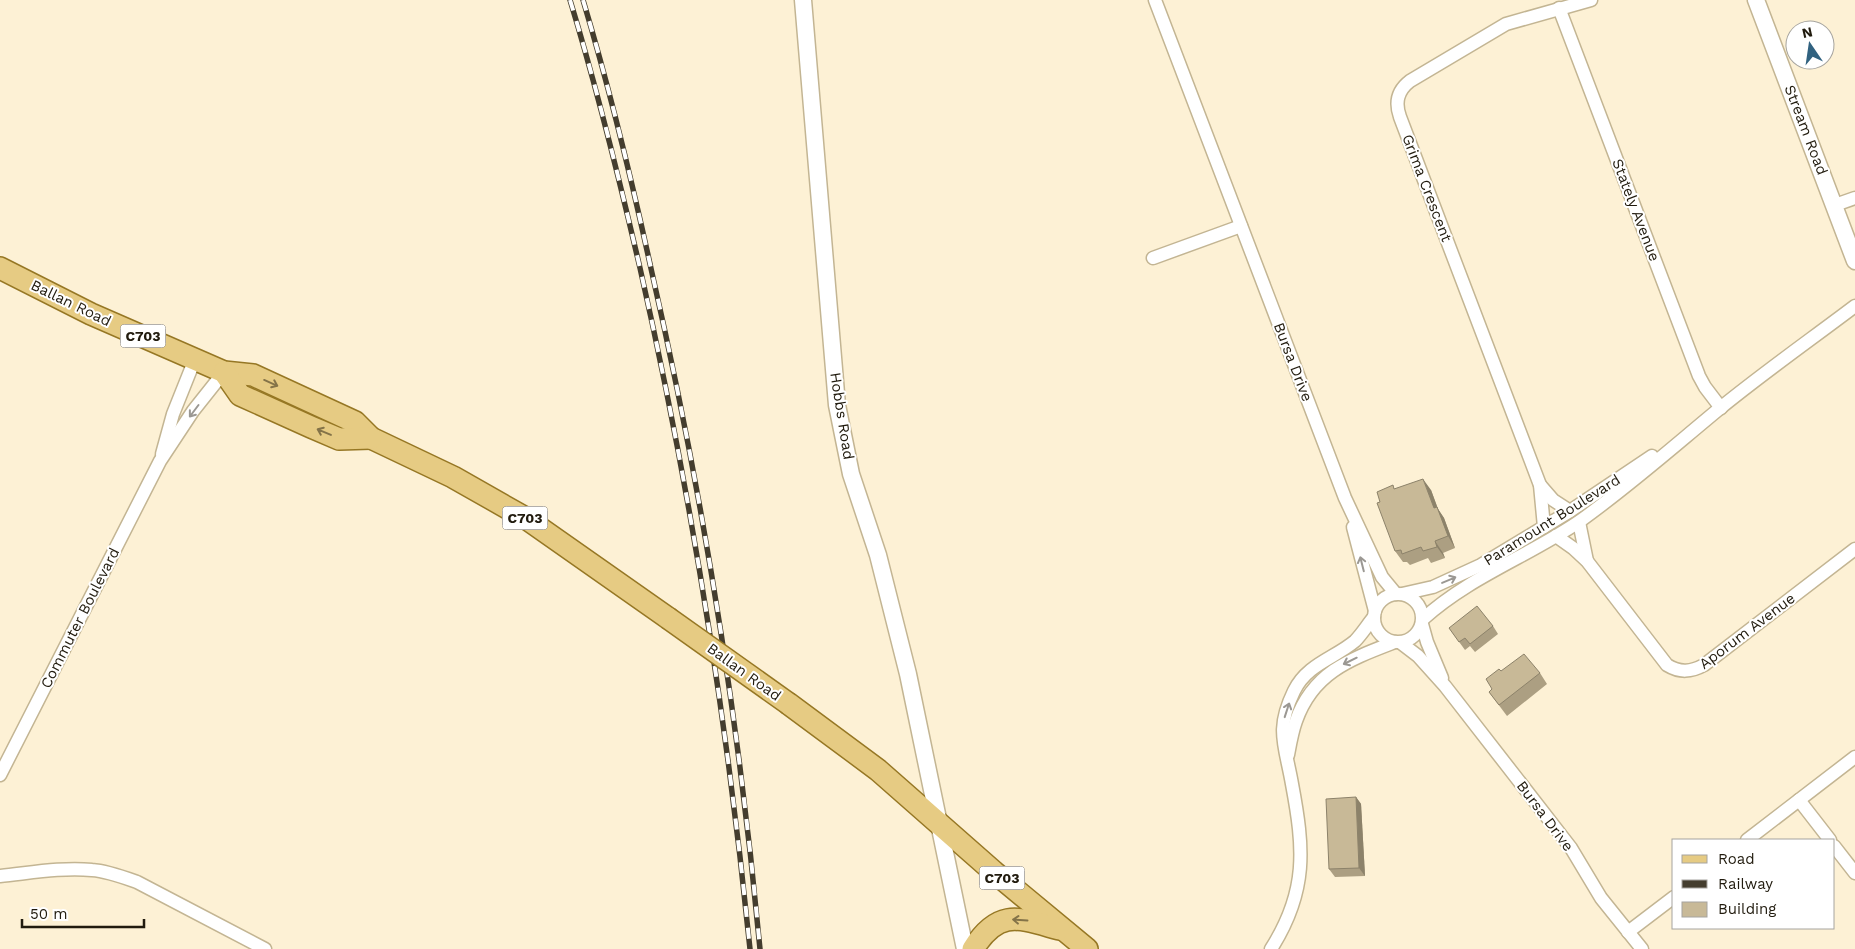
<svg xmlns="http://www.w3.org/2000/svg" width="1855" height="949" viewBox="0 0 1855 949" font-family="'Work Sans',sans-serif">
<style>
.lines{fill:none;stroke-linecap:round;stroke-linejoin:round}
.minor-casing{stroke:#c3b593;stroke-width:15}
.tertiary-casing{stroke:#c3b593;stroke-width:19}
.primary-casing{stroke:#967724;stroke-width:24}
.minor{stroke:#fff;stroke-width:12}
.tertiary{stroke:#fff;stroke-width:16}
.primary{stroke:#e6cb83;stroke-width:21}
.rail-casing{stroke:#443d2e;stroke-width:5.5}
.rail{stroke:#fff;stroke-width:4;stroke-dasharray:11;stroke-linecap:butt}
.primary-bridge-casing{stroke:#967724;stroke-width:24;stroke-linecap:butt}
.primary-bridge{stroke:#e6cb83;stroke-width:21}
.wall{fill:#ac9f82}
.shaded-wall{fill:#8c826a}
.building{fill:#c8b997;stroke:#8c826a}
.oneway{stroke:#847348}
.oneway2{stroke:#9b9893}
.labels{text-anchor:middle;stroke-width:4;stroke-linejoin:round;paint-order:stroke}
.shield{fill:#fff;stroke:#645f56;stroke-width:1}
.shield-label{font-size:14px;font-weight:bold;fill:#211b0e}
.street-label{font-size:15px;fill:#211b0e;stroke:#fff}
</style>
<rect width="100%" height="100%" fill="#fdf1d5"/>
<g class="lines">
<defs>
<g id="minor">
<path d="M1155 0 1345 498 1382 577 1396 594"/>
<path d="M1559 8 1699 376 1705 387 1721 408"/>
<path d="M1835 205 1855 198"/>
<path d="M1153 258 1241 226"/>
<path d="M162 454 173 414 195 359"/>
<path d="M1540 485 1553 500 1570 511"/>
<path d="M1579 522 1587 561"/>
<path d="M1353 527 1375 611"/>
<path d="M1544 527 1540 485 1400 117C1395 103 1397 91 1410 81L1506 24 1591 0"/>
<path d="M1556 536 1573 548 1587 561 1667 665C1680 673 1691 672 1704 665L1855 549"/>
<circle cx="1398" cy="618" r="24"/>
<path d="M1402 594 1433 587 1481 565 1570 511 1652 456"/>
<path d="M1423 619C1469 577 1529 556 1580 521 1629 486 1673 447 1719 409 1763 373 1810 340 1855 306"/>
<path d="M1422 624 1427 642 1442 678"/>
<path d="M1401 643 1418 656 1445 686 1571 848 1601 898 1642 949"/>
<path d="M1288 755C1290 744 1292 732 1296 721 1313 672 1351 659 1395 642"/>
<path d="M0 775 160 461 193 411 224 372"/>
<path d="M1799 800 1830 840"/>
<path d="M1747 840 1855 757"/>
<path d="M1834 846 1855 873"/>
<path d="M0 876C30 873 62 867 92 870 107 871 123 877 137 882L265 949"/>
<path d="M1628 932 1674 897"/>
<path d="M1271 949C1308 891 1304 848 1292 784 1285 744 1275 730 1294 691 1307 664 1335 658 1355 641 1362 634 1368 624 1374 617"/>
</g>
<g id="tertiary">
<path d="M803 0 837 405 851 474 878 555 908 674 965 949"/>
<path d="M1756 0 1855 261"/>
</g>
<g id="primary">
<path d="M0 268 91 314 224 372 253 375 355 422 371 438 453 477 527 519 668 618"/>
<path d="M224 372 240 395 311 427 339 439 371 438"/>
<path d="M789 704 878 770 994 872 1087 949"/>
<path d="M973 949C999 908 1019 918 1059 929"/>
</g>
</defs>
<!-- minor casing -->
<use href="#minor" class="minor-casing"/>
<!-- tertiary casing -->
<use href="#tertiary" class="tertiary-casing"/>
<!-- primary casing -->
<use href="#primary" class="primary-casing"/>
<!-- minor -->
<use href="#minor" class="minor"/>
<!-- tertiary -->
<use href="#tertiary" class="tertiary"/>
<!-- primary -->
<use href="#primary" class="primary"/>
<defs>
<g id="rail">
<path d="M570 0C597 88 619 178 640 268 691 493 727 720 750 949"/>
<path d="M583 0C610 90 632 181 652 273 703 496 739 721 760 949"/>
</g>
</defs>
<!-- rail casing -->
<use href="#rail" class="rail-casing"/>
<!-- rail -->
<use href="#rail" class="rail"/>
<defs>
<path id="primary-bridge" d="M668 618 789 704"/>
</defs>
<!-- primary-bridge casing -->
<use href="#primary-bridge" class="primary-bridge-casing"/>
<!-- primary-bridge -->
<use href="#primary-bridge" class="primary-bridge"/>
</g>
<!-- wall -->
<g class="wall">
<path d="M1396 489 1431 490 1438 509 1444 518 1455 548 1443 553 1445 558 1431 563 1428 558 1410 565 1407 562H1403L1395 551 1380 502Z"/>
<path d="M1493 626 1498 634 1475 652 1470 646 1465 650 1449 628Z"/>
<path d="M1501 671 1540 673 1547 684 1507 716 1489 692 1492 689Z"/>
<path d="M1356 797 1361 804 1365 876 1335 877 1329 869Z"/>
</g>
<!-- shaded-wall -->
<g class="shaded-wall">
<path d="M1423 479 1431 490 1438 509 1444 518 1455 548 1448 536 1434 508Z"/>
<path d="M1435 541 1443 553 1445 558 1437 547Z"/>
<path d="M1356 797 1361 804 1365 876 1359 868Z"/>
</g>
<!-- building -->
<g class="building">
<path d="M1423 479 1434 508 1437 507 1448 536 1435 541 1437 547 1423 551 1421 547 1402 554 1401 550 1395 551 1377 503 1380 502 1377 492 1393 485 1394 489Z"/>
<path d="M1477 606 1493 626 1470 644 1465 638 1459 642 1449 628Z"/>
<path d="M1524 654 1540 673 1499 705 1489 692 1492 689 1486 679 1499 669 1501 671Z"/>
<path d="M1356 797 1359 868 1329 869 1326 799Z"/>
</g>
<!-- one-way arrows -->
<defs><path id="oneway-shaft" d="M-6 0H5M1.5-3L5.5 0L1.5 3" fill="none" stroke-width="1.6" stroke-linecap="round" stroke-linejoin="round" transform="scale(1.25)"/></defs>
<g class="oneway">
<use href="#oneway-shaft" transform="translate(271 383) rotate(24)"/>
<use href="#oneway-shaft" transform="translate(324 432) rotate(-157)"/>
<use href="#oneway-shaft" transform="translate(1020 920) rotate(-176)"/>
</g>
<g class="oneway2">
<use href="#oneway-shaft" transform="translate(194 411) rotate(127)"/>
<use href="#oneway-shaft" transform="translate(1362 564) rotate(-104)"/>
<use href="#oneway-shaft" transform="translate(1449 580) rotate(-23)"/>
<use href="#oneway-shaft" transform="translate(1350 661) rotate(154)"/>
<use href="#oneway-shaft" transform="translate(1287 710) rotate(-72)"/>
</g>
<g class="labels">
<!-- shield labels -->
<g class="shield">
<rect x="120.5" y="324.5" width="45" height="23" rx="4"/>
<rect x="502.5" y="506.5" width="45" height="23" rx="4"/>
<rect x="979.5" y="866.5" width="45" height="23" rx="4"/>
</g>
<g class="shield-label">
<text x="143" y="341">C703</text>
<text x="525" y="523">C703</text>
<text x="1002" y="883">C703</text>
</g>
<!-- street labels -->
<g class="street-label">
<text transform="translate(1806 130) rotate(69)" y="5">Stream Road</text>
<text transform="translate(1427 188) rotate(69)" y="5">Grima Crescent</text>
<text transform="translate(1636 210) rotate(69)" y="5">Stately Avenue</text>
<text transform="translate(71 303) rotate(26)" y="5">Ballan Road</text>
<text transform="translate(1293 362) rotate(69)" y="5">Bursa Drive</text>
<text transform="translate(842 416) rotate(81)" y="5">Hobbs Road</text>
<text transform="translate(1552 520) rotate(-32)" y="5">Paramount Boulevard</text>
<text transform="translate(80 618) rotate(-63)" y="5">Commuter Boulevard</text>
<text transform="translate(1747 631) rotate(-37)" y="5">Aporum Avenue</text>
<text transform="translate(744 672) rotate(36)" y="5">Ballan Road</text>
<text transform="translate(1545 816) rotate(53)" y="5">Bursa Drive</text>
</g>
</g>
<!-- legend -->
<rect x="1672" y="839" width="162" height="90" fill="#ffffff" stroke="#a6a49f"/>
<rect x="1682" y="855" width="25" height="8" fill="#e6cb83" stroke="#a6a49f"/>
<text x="1718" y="864" font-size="15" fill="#211b0e">Road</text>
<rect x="1682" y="880" width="25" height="8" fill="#443d2e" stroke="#a6a49f"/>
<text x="1718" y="889" font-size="15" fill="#211b0e">Railway</text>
<rect x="1682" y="902" width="25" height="15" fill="#c8b997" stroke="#a6a49f"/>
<text x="1718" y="914" font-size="15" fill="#211b0e">Building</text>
<!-- north arrow -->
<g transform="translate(1810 45) rotate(347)"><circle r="24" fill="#ffffff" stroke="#a6a49f"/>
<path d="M0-4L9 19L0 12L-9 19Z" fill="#316280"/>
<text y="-8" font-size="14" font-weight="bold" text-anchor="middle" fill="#211b0e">N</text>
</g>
<!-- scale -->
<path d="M22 919v8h122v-8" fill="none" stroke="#211b0e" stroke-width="2.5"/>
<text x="30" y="919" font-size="15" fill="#211b0e" stroke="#ffffff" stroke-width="4" paint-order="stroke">50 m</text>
</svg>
